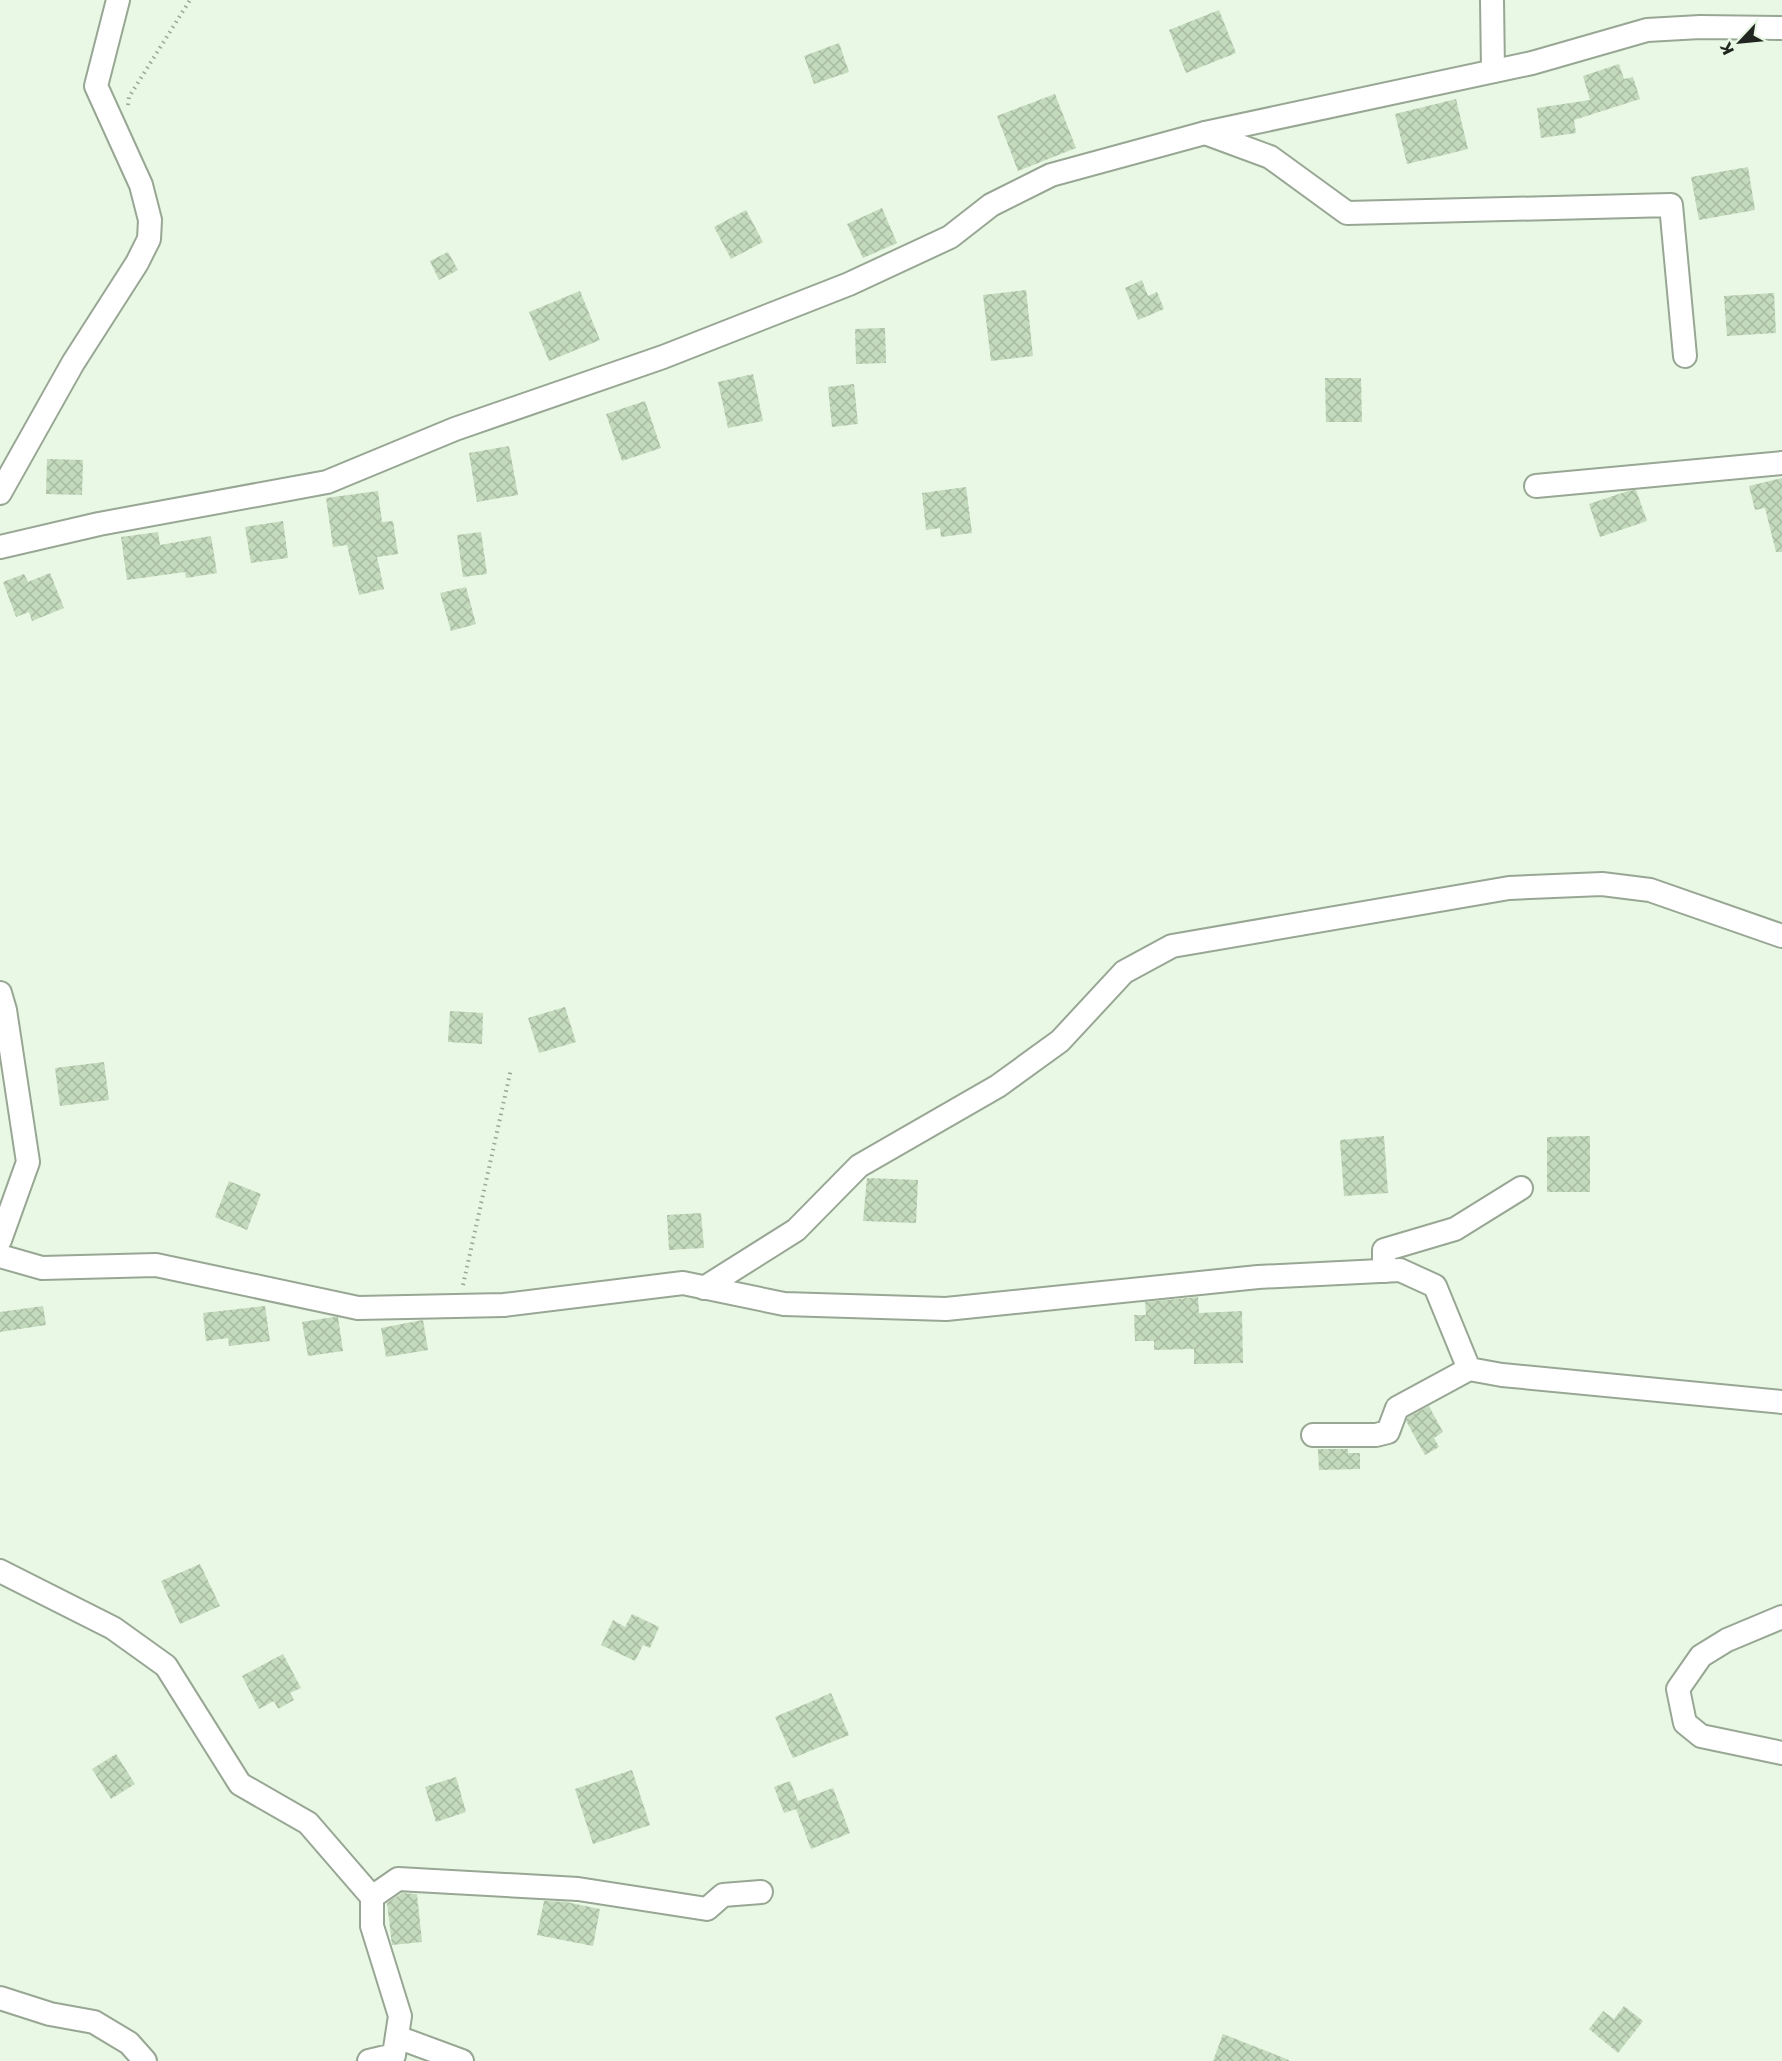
<svg xmlns="http://www.w3.org/2000/svg" width="1782" height="2061" viewBox="0 0 1782 2061" font-family="'Golos Text',sans-serif">
<style>
.building{fill:url(#building-cross-hatch)}
.lines{fill:none;stroke-linecap:round;stroke-linejoin:round}
.minor-casing{stroke:#98a694;stroke-width:26}
.path{stroke:#9aa697;stroke-width:4;stroke-dasharray:1.5 4.5;stroke-linecap:butt}
.minor{stroke:#fff;stroke-width:22}
</style>
<defs>
<pattern id="building-cross-hatch" width="8" height="8" patternUnits="userSpaceOnUse" patternTransform="scale(1.5)"><rect width="8" height="8" fill="#c4dabd"/><path d="M0 0l8 8M0 8l8-8" fill="none" stroke="#a8bba2"/></pattern>
</defs>
<rect width="100%" height="100%" fill="#e8f8e4"/>
<!-- building -->
<g class="building">
<path d="M1219 10 1236 53 1186 73 1169 30Z"/>
<path d="M839 43 849 72 814 84 804 56Z"/>
<path d="M1619 64 1624 79 1633 77 1640 99 1574 120 1576 133 1541 138 1537 108 1590 100 1583 76Z"/>
<path d="M1055 94 1076 148 1018 171 997 116Z"/>
<path d="M1456 99 1468 149 1407 164 1395 114Z"/>
<path d="M1748 167 1755 210 1699 220 1691 177Z"/>
<path d="M882 208 897 243 863 258 847 224Z"/>
<path d="M746 210 763 242 731 259 714 227Z"/>
<path d="M448 252 458 270 439 280 430 261Z"/>
<path d="M1142 280 1148 296 1157 292 1164 309 1138 320 1125 288Z"/>
<path d="M1026 290 1033 356 991 361 983 295Z"/>
<path d="M580 291 600 340 549 361 529 312Z"/>
<path d="M1774 293 1776 333 1727 336 1724 296Z"/>
<path d="M885 328 886 363 856 364 855 329Z"/>
<path d="M753 374 763 421 728 428 718 382Z"/>
<path d="M1325 378H1361L1362 422H1326Z"/>
<path d="M854 384 858 424 832 427 828 387Z"/>
<path d="M645 401 661 448 622 461 606 414Z"/>
<path d="M509 446 518 495 477 502 469 453Z"/>
<path d="M47 459 83 460 82 495 46 494Z"/>
<path d="M1782 478V552H1776L1765 508 1755 510 1749 486Z"/>
<path d="M966 487 972 533 941 537 940 528 926 530 922 493Z"/>
<path d="M1636 490 1647 521 1600 537 1589 504 1628 491Z"/>
<path d="M378 491 382 522 393 521 398 554 377 557 384 589 359 595 347 545 333 547 326 498Z"/>
<path d="M283 521 288 558 251 563 245 527Z"/>
<path d="M158 532 160 545 211 536 217 573 186 578 185 572 127 580 121 537Z"/>
<path d="M481 532 487 574 463 577 457 535Z"/>
<path d="M50 573 64 608 32 621 29 612 16 617 3 582 24 574 28 582Z"/>
<path d="M466 587 476 624 451 631 440 593Z"/>
<path d="M565 1007 576 1042 539 1053 528 1018Z"/>
<path d="M450 1011 483 1013 482 1044 448 1042Z"/>
<path d="M104 1062 109 1100 60 1106 55 1068Z"/>
<path d="M1384 1136 1388 1193 1344 1196 1340 1140Z"/>
<path d="M1590 1136V1192H1547V1137Z"/>
<path d="M867 1178 918 1180 916 1223 863 1221Z"/>
<path d="M229 1181 261 1194 247 1230 215 1217Z"/>
<path d="M701 1213 704 1248 669 1250 667 1215Z"/>
<path d="M1198 1297 1199 1313 1242 1311 1243 1363 1194 1364V1349L1154 1350V1341H1135L1134 1315H1146L1145 1302Z"/>
<path d="M43 1306 46 1325 0 1332V1312Z"/>
<path d="M265 1306 270 1341 229 1346 228 1338 206 1341 203 1313Z"/>
<path d="M334 1317H338L343 1351 308 1356 302 1322Z"/>
<path d="M423 1320 428 1350 386 1357 381 1328Z"/>
<path d="M1429 1406 1443 1432 1434 1438 1439 1447 1425 1455 1406 1421 1408 1417Z"/>
<path d="M1318 1449H1348V1453H1360V1469L1319 1470Z"/>
<path d="M200 1564 220 1606 180 1624 161 1581Z"/>
<path d="M632 1614 659 1627 650 1648 643 1645 635 1661 601 1645 613 1620 625 1627Z"/>
<path d="M283 1654 301 1688 290 1693 294 1700 278 1709 274 1701 259 1709 242 1676Z"/>
<path d="M831 1693 849 1735 793 1758 775 1717Z"/>
<path d="M116 1754 135 1784 111 1799 92 1769Z"/>
<path d="M632 1770 650 1825 593 1844 575 1789Z"/>
<path d="M456 1777 466 1812 436 1822 425 1787Z"/>
<path d="M790 1781 798 1801 833 1788 850 1833 811 1849 796 1809 784 1813 774 1787Z"/>
<path d="M402 1893 417 1894 422 1942 392 1945 387 1903Z"/>
<path d="M544 1901 566 1902 600 1909 593 1946 537 1935Z"/>
<path d="M1624 2006 1643 2021 1618 2053 1589 2029 1603 2011 1614 2019Z"/>
<path d="M1223 2034 1289 2060V2061H1213Z"/>
</g>
<g class="lines">
<defs>
<g id="minor">
<path d="M1492 0 1493 71"/>
<path d="M1205 133 1270 157 1347 213 1671 205 1685 356"/>
<path d="M1536 486 1782 463"/>
<path d="M0 493 73 363 137 263 149 239 150 220 141 185 96 86 118 0"/>
<path d="M0 547 99 524 327 482 455 429 663 357 849 284 950 237 991 205 1051 175 1205 133 1532 63 1647 30 1700 27 1782 28"/>
<path d="M0 993 5 1010 28 1162 0 1240"/>
<path d="M0 1256 42 1268 156 1265 358 1308 504 1305 683 1283 784 1304 946 1309 1258 1277 1400 1270 1435 1286 1469 1369 1502 1375 1782 1402"/>
<path d="M1384 1271V1250L1455 1229 1521 1188"/>
<path d="M704 1288 796 1230 859 1166 998 1086 1060 1041 1124 972 1172 946 1509 888 1602 884 1650 890 1782 936"/>
<path d="M1313 1435H1376L1388 1432 1397 1408 1469 1369"/>
<path d="M0 1571 113 1628 166 1666 240 1784 308 1823 372 1897"/>
<path d="M1782 1617 1727 1640 1701 1656 1678 1689 1685 1723 1701 1736 1782 1753"/>
<path d="M0 1998 50 2014 94 2022 129 2043 145 2061"/>
<path d="M397 2037 462 2061"/>
<path d="M369 2061 394 2055 400 2016 372 1926V1897L398 1879 578 1889 707 1909 723 1895 761 1892"/>
</g>
</defs>
<!-- minor casing -->
<use href="#minor" class="minor-casing"/>
<!-- path -->
<g class="path">
<path d="M128 105 129 97 190 0"/>
<path d="M463 1285 511 1069"/>
</g>
<!-- minor -->
<use href="#minor" class="minor"/>
</g>
<!-- north arrow -->
<g transform="translate(1740 42) rotate(244)" stroke="#e8f8e4" stroke-width="4.5" paint-order="stroke">
<path d="M0-4.5L10 22L0 15L-10 22Z" fill="#212720"/>
<text y="-9" font-size="16" font-weight="bold" text-anchor="middle" fill="#212720">K</text>
</g>
</svg>
